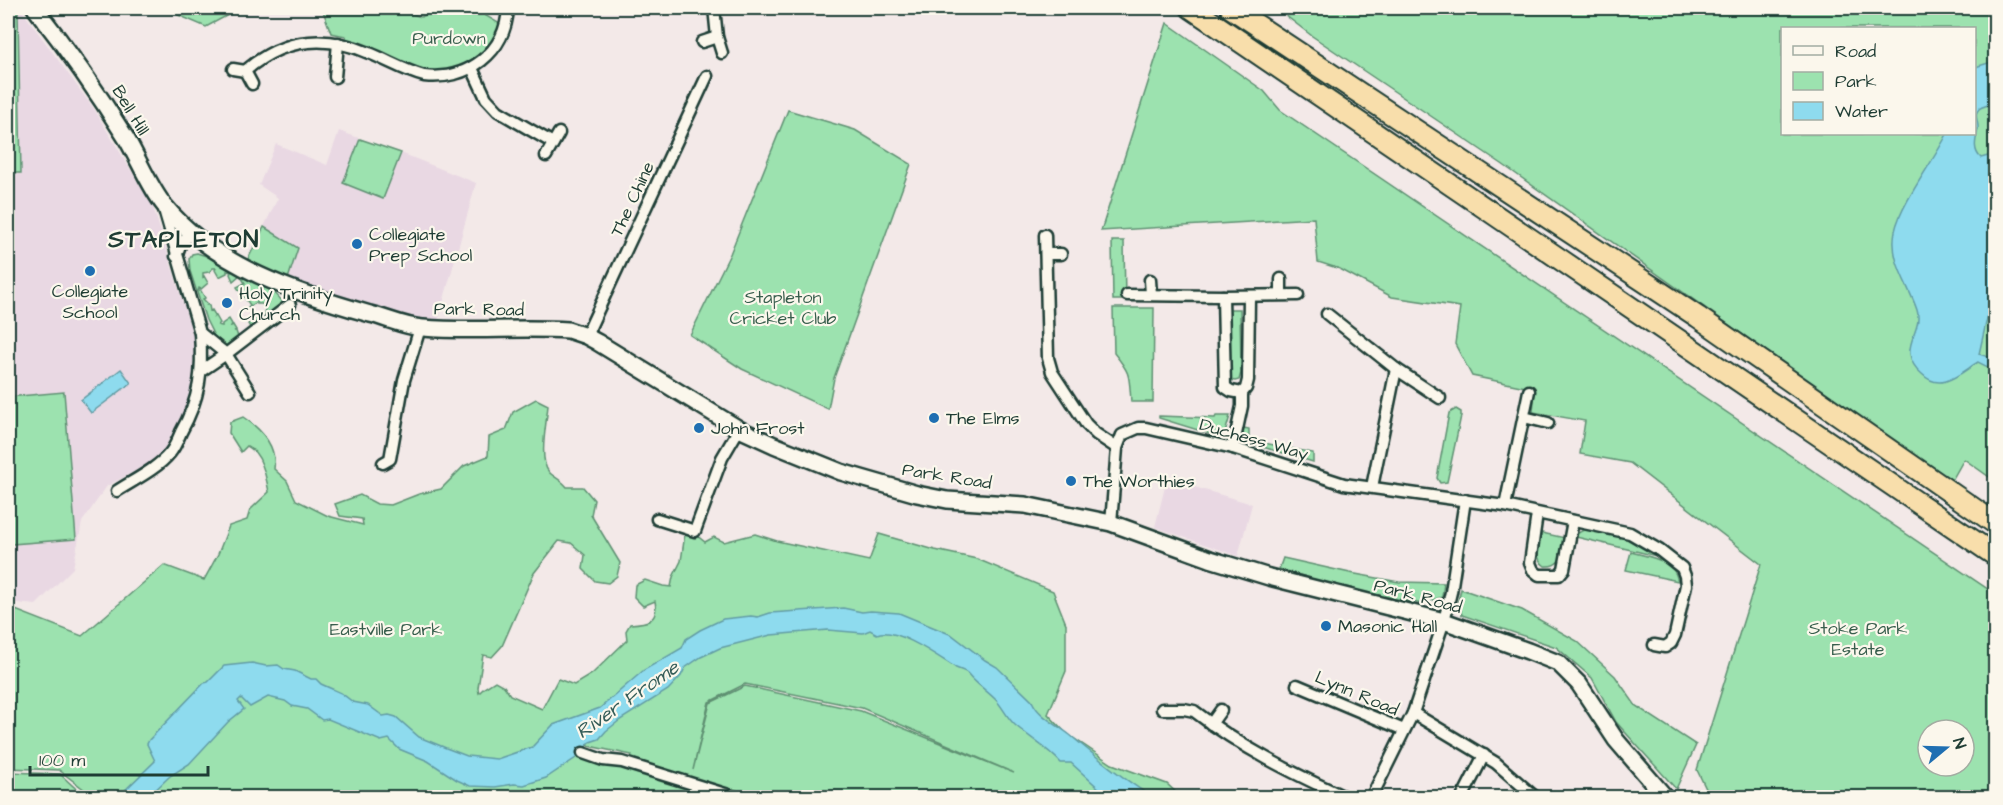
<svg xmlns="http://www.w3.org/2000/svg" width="2003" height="805" viewBox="0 0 2003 805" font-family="'Architects Daughter',sans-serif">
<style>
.built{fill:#e9d8e3}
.green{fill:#9ce2af;stroke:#5e9072;stroke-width:1.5;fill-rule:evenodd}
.water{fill:#8edbee;stroke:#629ca4;stroke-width:1.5}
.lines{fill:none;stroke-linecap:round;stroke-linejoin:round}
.minor-casing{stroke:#1f3d34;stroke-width:15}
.secondary-casing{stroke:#1f3d34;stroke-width:20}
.motorway-casing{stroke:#1f3d34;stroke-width:24}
.minor{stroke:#fbf7ec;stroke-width:10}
.secondary{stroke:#fbf7ec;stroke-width:15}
.motorway{stroke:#f8deab;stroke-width:20}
.poi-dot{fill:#1f6fb2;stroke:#fbf7ec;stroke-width:2}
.labels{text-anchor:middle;stroke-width:4.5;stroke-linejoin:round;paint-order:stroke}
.park-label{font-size:18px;fill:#385e4d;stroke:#fbf7ec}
.street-label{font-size:18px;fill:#1f3d34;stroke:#fbf7ec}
.poi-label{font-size:18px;fill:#1f3d34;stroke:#fbf7ec;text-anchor:start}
.water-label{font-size:20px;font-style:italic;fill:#355d59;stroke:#fbf7ec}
.district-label{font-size:24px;font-weight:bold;letter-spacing:1.5px;fill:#1f3d34;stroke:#fbf7ec}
</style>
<rect width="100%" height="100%" fill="#f3e9e8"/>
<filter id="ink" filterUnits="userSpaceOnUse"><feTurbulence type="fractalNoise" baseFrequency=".0167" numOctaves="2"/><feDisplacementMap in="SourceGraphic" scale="12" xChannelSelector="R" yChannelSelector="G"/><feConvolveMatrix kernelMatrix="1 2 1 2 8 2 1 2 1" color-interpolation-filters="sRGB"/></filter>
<g filter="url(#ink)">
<!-- built -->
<g class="built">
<path d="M8 8H20L94 109 153 207 193 335 196 378 190 405 158 459 107 486 82 522 73 568 36 605 8 602Z"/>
<path d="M339 131 401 153 476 183 438 321 425 324 309 294 247 261 278 198 259 185 276 144 327 165Z"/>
<path d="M1167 479 1252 504 1238 556 1155 527Z"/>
</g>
<!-- green -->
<g class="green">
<path d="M8 8H14L18 12 21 173H8Z"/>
<path d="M162 8H241L206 27Z"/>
<path d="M322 8H395L421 17 440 8H473L500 24C496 38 488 48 477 58 433 94 389 49 346 39V36L331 33Z"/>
<path d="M1276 8H1995V481L1964 459 1951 482 1502 164 1312 36ZM1782 28H1974V134H1782Z"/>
<path d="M1167 23 1264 91 1280 110 1995 594V797H1710L1697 770 1761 564 1630 463 1580 454 1585 421 1533 412 1535 389 1472 376 1455 344 1460 307 1392 297 1340 269 1318 262 1314 218 1101 231ZM1928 730H1964V766H1928Z"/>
<path d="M788 110 855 130 911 164 834 378 828 409 742 369 690 335 730 254Z"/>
<path d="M360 139 401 153 383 199 343 183Z"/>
<path d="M264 227 298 248 287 282 247 261Z"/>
<path d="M1112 241H1124L1125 300H1113Z"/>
<path d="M197 253C224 261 266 280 283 302V305L251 329 248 324 262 314 264 315 265 308 262 304H257V302L246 309 250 305 237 287 245 283 240 275 233 281 230 274 231 272 227 271V273L219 277 215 270 216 268H213L209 272 203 273V277L204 276 208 283 201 289 199 288 198 291H201L205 298 203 299 208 304 207 305H209L210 311 212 310 215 315 214 317 216 316 220 323 218 325 222 326V324L229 319 232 324 231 326 233 325 236 330 234 331H236L238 337 240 338 228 349 216 340 206 320 190 271 189 259 192 254Z"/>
<path d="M1113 308H1154L1153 402H1131C1129 375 1131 374 1114 353Z"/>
<path d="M1227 309H1240L1241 373 1239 380 1235 381 1230 380Z"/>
<path d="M64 392 76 539 12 544 8 548V397Z"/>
<path d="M536 399 548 405C547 421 538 460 549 472 553 477 561 479 567 487H583L594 500 591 515 620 563 617 576 608 583 595 581 583 569 585 555 571 543 559 541 534 573 502 646 492 657 483 655 478 688 479 693 484 688 495 681 504 686 510 695 542 709 558 679 574 685 592 674 627 640 626 631 630 624C647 623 659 622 655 601L643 606 634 597 635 585 645 580 663 586 671 587 673 577 681 561 685 534 696 535 705 542 714 537 724 542 755 534 777 541 869 561 879 534 935 550 977 559 1053 591 1066 624V671L1048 714 1066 733 1112 764 1167 784 1181 797H1007L1008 790 1006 798H757L689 777 688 798 94 797 59 770 8 768V607L82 636 164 565 204 580 218 554 229 526 247 520 250 510 269 492C266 477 262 453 247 446L241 452 229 433 230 422 243 417C261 429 277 446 274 469L287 481 296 500 328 516 363 525 362 519 340 516 335 504 360 495 377 504 391 505 419 494 441 489 464 466 488 456 489 437 506 430 513 412ZM745 684 862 708 1014 773 861 711 745 686 710 703 693 770 709 702ZM586 743 589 746 632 755 627 769 608 766 576 755Z"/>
<path d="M1456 409 1461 412V416L1447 482 1440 483 1437 478 1449 413Z"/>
<path d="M1159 416 1215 418 1216 416H1230L1225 433 1217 436 1159 418Z"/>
<path d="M1244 428 1249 429V440L1313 453V462L1246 442 1243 434Z"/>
<path d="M1587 528 1625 534 1661 557 1576 537 1578 533Z"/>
<path d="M1542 533 1565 538C1562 552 1563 567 1545 566 1533 558 1539 545 1542 533Z"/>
<path d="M1631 552C1649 557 1674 559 1678 581L1626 570Z"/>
<path d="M1283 558 1350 573 1399 582 1444 583 1442 597 1422 604 1344 588 1279 569Z"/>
<path d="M1461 589 1522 610 1577 641 1615 676 1636 706 1696 745 1676 789 1616 722 1592 678 1556 647 1462 615 1458 601Z"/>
<path d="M8 772 60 774 85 797H8Z"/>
</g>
<!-- water -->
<g class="water">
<path d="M1995 61V109L1988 105C1985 106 1981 107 1979 109 1973 115 1979 122 1978 129 1976 139 1972 150 1981 158L1988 156 1995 147V283L1979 354 1995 359V374L1992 369 1978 362C1959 374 1941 393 1922 374 1916 369 1911 362 1910 354 1908 340 1922 326 1917 310 1908 283 1889 261 1895 231 1901 203 1934 161 1947 134H1974L1975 67Z"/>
<path d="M121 369 131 383 91 413 81 400Z"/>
<path d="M843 608 862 612 871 611 899 613 952 635 985 660 997 667 1032 701C1039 717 1057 724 1070 735 1096 757 1122 778 1152 797H1105L1104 793 1071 763H1061C1048 748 1030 738 1015 725 1007 718 1003 707 995 699 986 690 976 684 968 674 966 671 960 670 956 668 940 658 896 626 877 634L870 630 863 633 828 630 771 635 720 648 701 657 685 668 681 676 668 690 620 720 606 731 599 739 590 742 576 758 546 778 524 785 514 784 495 787 470 786 457 780 428 761 399 749 389 739 381 741 328 719 322 720 307 709 292 706 285 701 268 697 250 707 241 698 238 701 244 709 228 722 189 764 170 776 148 797 117 798 155 761 147 744 149 740 204 683 208 682 224 666 252 663 266 666 278 665 284 669 295 671 311 679H316L321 684 341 693 353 702 368 705 383 716 389 715 396 717 419 737 446 748 467 756 497 759 532 747 553 725 600 708 644 670 682 648 686 639 700 630 723 619 751 616 758 617 770 613Z"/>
</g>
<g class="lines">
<defs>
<g id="minor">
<path d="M714 8 717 37 722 53"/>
<path d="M702 42 717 37"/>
<path d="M472 68 486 98 498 111 553 143"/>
<path d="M233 69 245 71 252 84"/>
<path d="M245 71C282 39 323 33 369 53 387 60 405 71 424 76 467 81 506 53 508 8"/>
<path d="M335 77 338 43"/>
<path d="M546 156 559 133"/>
<path d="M163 206 200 333 226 354 290 305"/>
<path d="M1045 235 1048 358 1052 372 1086 424 1096 434 1117 448"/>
<path d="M1046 254H1061"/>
<path d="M176 256 181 243 192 233"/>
<path d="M1150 280 1151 294"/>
<path d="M1281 294V279"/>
<path d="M1127 295 1223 296 1298 295"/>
<path d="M1223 296 1225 387 1231 391 1242 393"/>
<path d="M1327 314 1396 369 1440 398"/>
<path d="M586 336 707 76"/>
<path d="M201 371 226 354 250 392"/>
<path d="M1524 417 1548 423"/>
<path d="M1233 448 1242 406V393L1246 388 1248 380 1249 296"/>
<path d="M383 463 390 459 404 380 420 328"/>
<path d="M1372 487 1396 369"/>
<path d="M117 491C134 480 157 469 170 453 175 447 178 439 181 432 200 398 203 372 200 333"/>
<path d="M1505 506 1529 391"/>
<path d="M1537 514 1530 563 1533 570 1539 575H1559L1564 569 1573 521"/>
<path d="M657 519 695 531 722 458 739 429"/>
<path d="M1111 523 1117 448 1122 435 1138 428H1146L1233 448 1344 484 1505 506 1630 533 1659 550 1682 568 1685 576 1686 585 1675 635 1671 643 1665 647 1654 645"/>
<path d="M1297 685 1404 730"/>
<path d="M1162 709H1184L1194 711C1242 748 1292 773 1347 798"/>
<path d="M1413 713 1496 763 1536 798"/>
<path d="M1211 724 1221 710"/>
<path d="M583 753 603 760 622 762 738 798"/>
<path d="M1371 798 1413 713 1444 621 1451 592 1465 500"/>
<path d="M1462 798 1484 755"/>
</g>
<path id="secondary" d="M35 8C68 50 98 93 126 138 138 158 150 188 164 205 215 267 296 293 370 314 387 318 405 327 423 328 471 332 520 327 568 330L586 336 597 342 739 429 774 445 841 472 917 494 947 500 1025 505 1111 523 1210 559 1269 577 1444 621 1528 651 1558 663 1579 684 1616 740 1666 798"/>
<g id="motorway">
<path d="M1191 8 1996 556"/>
<path d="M1231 8 1698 317 1996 524"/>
</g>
</defs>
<!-- minor casing -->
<use href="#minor" class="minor-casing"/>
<!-- secondary casing -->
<use href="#secondary" class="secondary-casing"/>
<!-- motorway casing -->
<use href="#motorway" class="motorway-casing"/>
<!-- minor -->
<use href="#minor" class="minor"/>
<!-- secondary -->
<use href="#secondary" class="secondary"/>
<!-- motorway -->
<use href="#motorway" class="motorway"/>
</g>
</g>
<!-- markers -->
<g class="poi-dot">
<circle cx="357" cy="244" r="6"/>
<circle cx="90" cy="271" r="6"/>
<circle cx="227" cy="303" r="6"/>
<circle cx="934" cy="418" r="6"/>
<circle cx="699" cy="428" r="6"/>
<circle cx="1071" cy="481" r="6"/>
<circle cx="1326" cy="626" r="6"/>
</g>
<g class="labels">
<!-- park labels -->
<g class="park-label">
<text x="449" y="44">Purdown</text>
<text x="783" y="303">Stapleton<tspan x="783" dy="21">Cricket Club</tspan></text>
<text x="1858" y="634">Stoke Park<tspan x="1858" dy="21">Estate</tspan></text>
<text x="386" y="635">Eastville Park</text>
</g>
<!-- street labels -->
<g class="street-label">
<text transform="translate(131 110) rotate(59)" y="6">Bell Hill</text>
<text transform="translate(632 199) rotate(-65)" y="6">The Chine</text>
<text transform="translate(479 309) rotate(1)" y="6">Park Road</text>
<text transform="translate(1254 439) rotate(16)" y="6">Duchess Way</text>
<text transform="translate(947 476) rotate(9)" y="6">Park Road</text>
<text transform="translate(1418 596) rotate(15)" y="6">Park Road</text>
<text transform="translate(1357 693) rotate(23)" y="6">Lynn Road</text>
</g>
<!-- poi labels -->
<g class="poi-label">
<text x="369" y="240">Collegiate<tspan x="369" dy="21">Prep School</tspan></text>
<text x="90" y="297" text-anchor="middle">Collegiate<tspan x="90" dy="21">School</tspan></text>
<text x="239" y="299">Holy Trinity<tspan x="239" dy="21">Church</tspan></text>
<text x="946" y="424">The Elms</text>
<text x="711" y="434">John Frost</text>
<text x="1083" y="487">The Worthies</text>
<text x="1338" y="632">Masonic Hall</text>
</g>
<!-- water labels -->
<g class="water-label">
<text transform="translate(627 699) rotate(-35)" y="7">River Frome</text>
</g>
<!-- district labels -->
<g class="district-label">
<text x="184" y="247">STAPLETON</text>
</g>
</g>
<!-- margin -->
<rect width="2003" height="805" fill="none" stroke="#fbf7ec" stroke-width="30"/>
<rect x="15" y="15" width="1973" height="775" fill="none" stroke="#1f3d34" stroke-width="2" filter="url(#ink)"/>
<!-- legend -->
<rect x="1781" y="27" width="195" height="108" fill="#fbf7ec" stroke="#a3ada2" stroke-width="1.5"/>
<rect x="1793" y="46" width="30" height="9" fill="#fbf7ec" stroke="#a3ada2" stroke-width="1.5"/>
<text x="1835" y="57" font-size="18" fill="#1f3d34">Road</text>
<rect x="1793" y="72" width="30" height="18" fill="#9ce2af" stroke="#a3ada2" stroke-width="1.5"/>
<text x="1835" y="87" font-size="18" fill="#1f3d34">Park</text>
<rect x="1793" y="102" width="30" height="18" fill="#8edbee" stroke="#a3ada2" stroke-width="1.5"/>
<text x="1835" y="117" font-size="18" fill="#1f3d34">Water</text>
<!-- north arrow -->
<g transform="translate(1946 748) rotate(71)"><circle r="28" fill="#fbf7ec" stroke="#a3ada2" stroke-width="1.5"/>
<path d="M0-4.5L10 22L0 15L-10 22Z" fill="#1f6fb2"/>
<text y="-9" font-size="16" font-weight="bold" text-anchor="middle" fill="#1f3d34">N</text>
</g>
<!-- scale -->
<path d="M30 766v9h178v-9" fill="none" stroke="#1f3d34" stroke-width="3"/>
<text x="39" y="766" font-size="18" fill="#1f3d34" stroke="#fbf7ec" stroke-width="4.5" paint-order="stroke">100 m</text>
</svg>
